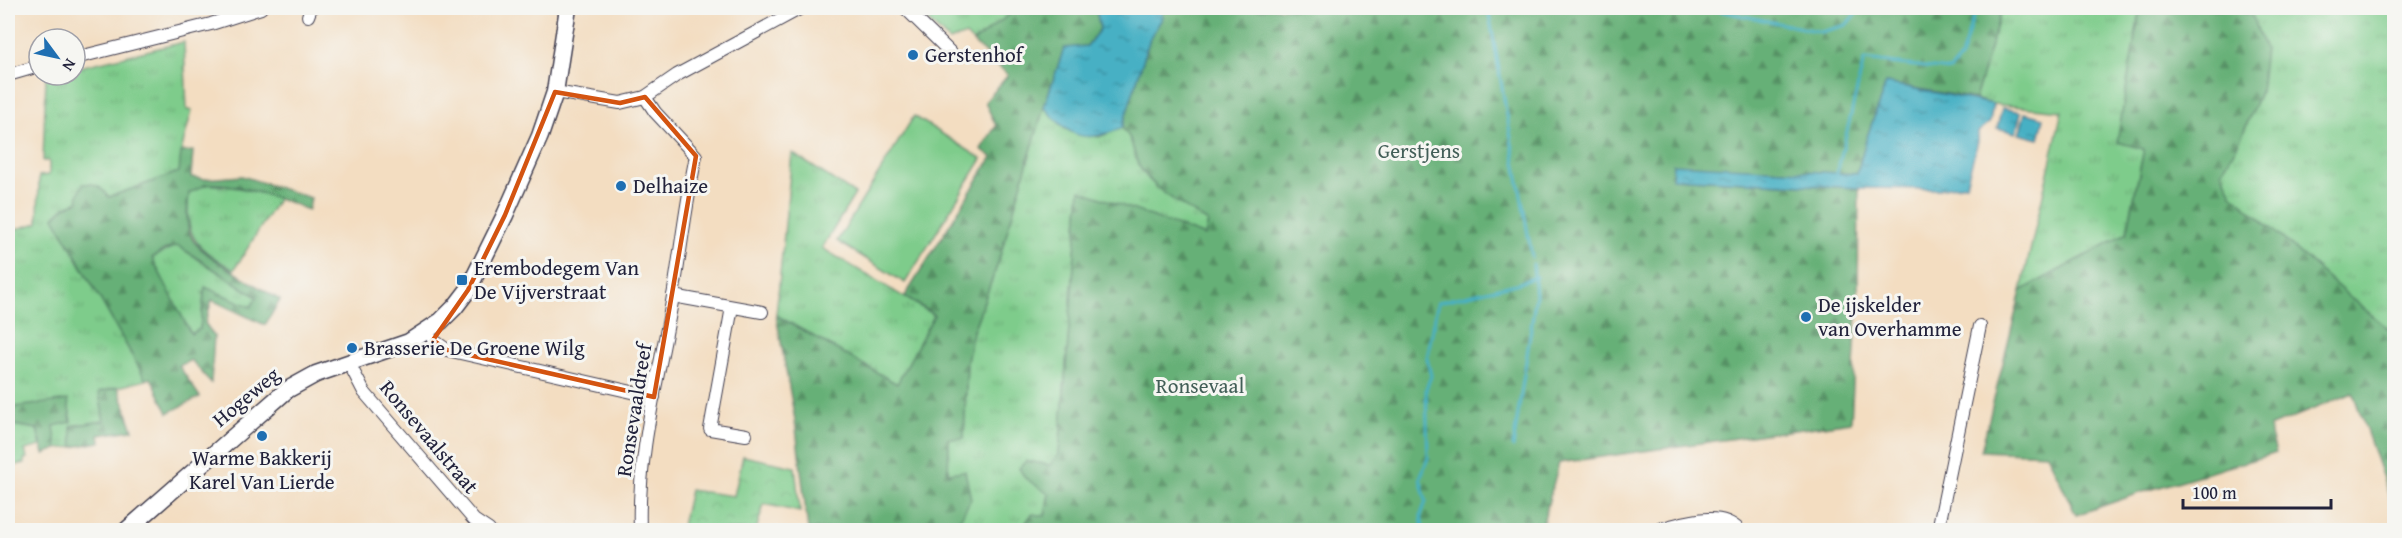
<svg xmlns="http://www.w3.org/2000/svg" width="2402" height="538" viewBox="0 0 2402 538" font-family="'Gentium Book Plus',serif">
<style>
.grass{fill:url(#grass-tufts);stroke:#507763;stroke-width:1.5}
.forest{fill:url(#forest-firs);stroke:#446959;stroke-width:1.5;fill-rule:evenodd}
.park{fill:url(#park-crowns);stroke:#507763;stroke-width:1.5}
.pitch{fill:#7ecc8b;stroke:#507763;stroke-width:1.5}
.water{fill:url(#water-ripples);stroke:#346980;stroke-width:1.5}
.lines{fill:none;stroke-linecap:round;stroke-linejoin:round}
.stream{stroke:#46b0c4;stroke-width:3}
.street-casing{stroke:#413e4f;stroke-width:14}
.secondary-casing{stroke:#413e4f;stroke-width:19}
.street{stroke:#fff;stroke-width:12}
.secondary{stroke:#fff;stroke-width:16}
.marked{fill:none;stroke:#d45411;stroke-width:4.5;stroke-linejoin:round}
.poi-dot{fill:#1f6fb2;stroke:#f6f6f2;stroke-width:2}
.labels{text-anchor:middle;stroke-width:6;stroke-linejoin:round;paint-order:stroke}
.poi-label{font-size:21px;fill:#22223b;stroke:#f6f6f2;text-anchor:start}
.park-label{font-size:21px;fill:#425e57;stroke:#f6f6f2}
.street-label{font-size:21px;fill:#22223b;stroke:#f6f6f2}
</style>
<defs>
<pattern id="grass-tufts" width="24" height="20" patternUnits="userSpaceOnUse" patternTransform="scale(1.5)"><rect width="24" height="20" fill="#7ecc8b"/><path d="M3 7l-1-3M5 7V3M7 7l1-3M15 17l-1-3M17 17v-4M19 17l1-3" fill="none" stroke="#6daf79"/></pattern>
<pattern id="forest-firs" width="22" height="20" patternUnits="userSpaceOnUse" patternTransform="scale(1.5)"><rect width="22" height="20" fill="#66b077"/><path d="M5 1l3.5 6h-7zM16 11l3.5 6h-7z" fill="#548f63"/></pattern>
<pattern id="park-crowns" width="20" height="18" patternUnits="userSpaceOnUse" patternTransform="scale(1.5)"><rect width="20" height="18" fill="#7ecc8b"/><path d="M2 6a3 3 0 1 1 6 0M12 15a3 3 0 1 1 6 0" fill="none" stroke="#6daf79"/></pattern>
<pattern id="water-ripples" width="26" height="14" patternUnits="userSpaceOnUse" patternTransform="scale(1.5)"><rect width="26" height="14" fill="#46b0c4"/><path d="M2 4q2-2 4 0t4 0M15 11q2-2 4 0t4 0" fill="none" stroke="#3a8fa0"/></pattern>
</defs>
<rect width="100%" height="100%" fill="#f6f6f2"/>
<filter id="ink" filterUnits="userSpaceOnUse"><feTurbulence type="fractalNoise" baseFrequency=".0167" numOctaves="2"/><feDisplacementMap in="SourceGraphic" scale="12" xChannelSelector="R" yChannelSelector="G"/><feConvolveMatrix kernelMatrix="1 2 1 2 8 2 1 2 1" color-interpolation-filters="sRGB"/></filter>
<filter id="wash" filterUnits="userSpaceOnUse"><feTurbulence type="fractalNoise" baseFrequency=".008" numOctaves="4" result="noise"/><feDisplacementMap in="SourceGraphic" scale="24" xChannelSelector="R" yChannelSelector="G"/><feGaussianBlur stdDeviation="1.35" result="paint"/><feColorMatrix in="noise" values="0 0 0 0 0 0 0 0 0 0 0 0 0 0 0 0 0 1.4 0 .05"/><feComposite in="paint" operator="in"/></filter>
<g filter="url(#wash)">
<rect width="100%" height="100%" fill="#f3ddc1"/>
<!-- grass -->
<g class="grass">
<path d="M915 8H1018L973 42 966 35 949 41Z"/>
<path d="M2002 8H2140L2118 142 2144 149 2127 233 2021 291 2062 111 1993 104 1975 99Z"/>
<path d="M2237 8H2394V333L2352 299 2232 194 2222 172 2241 138 2260 92 2253 17Z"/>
<path d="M184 42 187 110H192L181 152 180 172 109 197C101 188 96 182 84 184L79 201 65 207 54 217 146 380 99 392 104 421 71 426 73 447 57 449 53 426 71 422 68 401 8 408V302H12L13 230 38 223 39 176 49 175V161H43L46 76 75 75V68Z"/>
<path d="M1044 107 1065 129 1099 137 1122 128C1134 138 1132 152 1139 166 1154 191 1184 206 1208 222L1205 236 1080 191 1059 454 1050 465 1026 461 1025 478 1049 493 1045 516 1032 514 1021 530H954L970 499 948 473 949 438H964L967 361 973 331 997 266Z"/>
<path d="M792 153 855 194 822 248 934 315 897 384 776 315Z"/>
<path d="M207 184 239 188 279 198 234 270C197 248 184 239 189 193Z"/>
<path d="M177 245 257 297 251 307 205 287 200 329 191 334 152 258Z"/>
<path d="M8 424 37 429 41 446 25 450 27 458 24 459 25 463 8 467Z"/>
</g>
<!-- forest -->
<g class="forest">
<path d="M1018 8H1096L1100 29 1087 46 1064 49 1044 107 997 266 973 331 967 361 964 438 949 439 948 473 965 471 971 499 954 530H808L795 420 776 315 897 384 934 315 905 296 992 157 981 149 996 126 985 102 1008 75 973 42Z"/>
<path d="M1160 8H2002L1975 99 1886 83 1866 140 1857 174 1673 165V178L1859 188 1858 294 1851 422 1559 463 1541 530H1021L1032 514 1045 516 1049 494 1025 478 1019 468 1026 461 1050 465 1059 454 1080 190 1205 236 1208 222C1184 206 1154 191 1139 166 1132 152 1134 138 1122 128L1150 38 1163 17Z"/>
<path d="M2140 8H2237L2253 17 2265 49 2260 92 2241 138 2222 172 2232 194 2352 299 2394 333V506L2393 507 2353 393 2269 427 2276 453 2146 491 2076 515 2047 454 1981 451 2021 291 2127 233 2144 149 2117 142Z"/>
<path d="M193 151 191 177 204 179 242 176 311 198 308 210C287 201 227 179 206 185 200 187 194 191 189 193 187 208 185 227 193 240 203 256 261 288 280 300L265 325 212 300 205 323 214 336 211 383 191 360 179 366 200 397 168 413 151 378 146 380 54 217 65 207 79 201 78 195 83 184C96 182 101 188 109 197L179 172 181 152ZM178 246 257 297 251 307 205 287 200 329 191 334 152 258 164 250Z"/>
<path d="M13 230 12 302H8V231Z"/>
<path d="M118 387 133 430 99 435 100 442 73 447 71 426 104 421 99 392Z"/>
<path d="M68 400 71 422 54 426 57 449 44 454 37 429 8 424V408Z"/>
</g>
<!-- park -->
<path class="park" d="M743 456 795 467 800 512 764 504 756 530H681L690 490 734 496Z"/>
<!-- pitch -->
<path class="pitch" d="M914 116 982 159 905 283 837 241Z"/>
<!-- water -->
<g class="water">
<path d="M1096 8H1160L1163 17 1150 38 1122 128C1082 144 1072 138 1044 107L1064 48 1087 46 1100 29Z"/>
<path d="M1886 83 1993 104 1990 122 1978 132V141L1966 184 1938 189 1859 188 1672 178 1673 164 1857 174 1866 140Z"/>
<path d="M2002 108 2021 112 2016 133 1997 128Z"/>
<path d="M2025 113 2044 118 2039 139 2019 134Z"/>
</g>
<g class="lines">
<!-- stream -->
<g class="stream">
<path d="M1488 8 1532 257"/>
<path d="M1705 8 1821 32 1846 25 1861 8"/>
<path d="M1837 173 1864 60 1950 70 1961 57 1976 8"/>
<path d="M1513 447 1536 295 1533 264"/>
<path d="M1423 530 1421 515 1426 501 1420 478 1428 458 1426 389 1431 376 1427 358 1437 306 1439 302 1516 284 1536 277"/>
</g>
</g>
</g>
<g filter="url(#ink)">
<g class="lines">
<defs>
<g id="street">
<path d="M905 8 951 53"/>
<path d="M308 16 311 8"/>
<path d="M75 58 211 24 261 8"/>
<path d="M8 75 39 66"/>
<path d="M555 92 620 103 645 97 677 75 801 8"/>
<path d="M673 296 762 312"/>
<path d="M732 307 710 429 746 435"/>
<path d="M433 340 447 350 654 397"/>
<path d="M349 363 364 392 474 520 489 530"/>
<path d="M640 530C637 451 660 373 673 296 681 249 686 203 696 156L655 112 645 97"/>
<path d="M1654 530C1680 525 1718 508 1739 530"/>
<path d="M1938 530 1980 326"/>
</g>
<path id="secondary" d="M127 530 287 390 316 374 409 342 441 321 455 307 468 290 505 215 540 136 555 92 568 8"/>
</defs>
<!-- street casing -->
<use href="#street" class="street-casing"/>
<!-- secondary casing -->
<use href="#secondary" class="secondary-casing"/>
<!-- street -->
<use href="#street" class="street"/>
<!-- secondary -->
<use href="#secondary" class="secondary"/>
</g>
</g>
<!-- marked area -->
<path class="marked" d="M555 92 620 103 645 97 696 156 654 397 447 350 433 340 468 290 505 215Z"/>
<!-- markers -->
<g class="poi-dot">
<circle cx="913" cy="55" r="6"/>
<circle cx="621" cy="186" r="6"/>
<rect x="456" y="274" width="12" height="12" rx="3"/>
<circle cx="1806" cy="317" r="6"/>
<circle cx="352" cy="348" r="6"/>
<circle cx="262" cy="436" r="6"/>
</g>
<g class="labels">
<!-- poi labels -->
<g class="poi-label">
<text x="925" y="62">Gerstenhof</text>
<text x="633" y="193">Delhaize</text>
<text x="474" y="275">Erembodegem Van<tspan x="474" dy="24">De Vijverstraat</tspan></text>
<text x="1818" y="312">De ijskelder<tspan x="1818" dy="24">van Overhamme</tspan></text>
<text x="364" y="355">Brasserie De Groene Wilg</text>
<text x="262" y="465" text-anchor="middle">Warme Bakkerij<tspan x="262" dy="24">Karel Van Lierde</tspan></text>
</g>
<!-- park labels -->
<g class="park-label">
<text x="1419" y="158">Gerstjens</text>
<text x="1200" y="393">Ronsevaal</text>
</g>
<!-- street labels -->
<g class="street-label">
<text transform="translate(246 397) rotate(-40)" y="7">Hogeweg</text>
<text transform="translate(634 410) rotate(-81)" y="7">Ronsevaaldreef</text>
<text transform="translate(429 437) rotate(50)" y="7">Ronsevaalstraat</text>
</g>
</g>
<!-- margin -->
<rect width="2402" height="538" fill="none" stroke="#f6f6f2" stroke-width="30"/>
<!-- north arrow -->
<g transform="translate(57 57) rotate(123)"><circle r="28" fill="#f6f6f2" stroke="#a1a1a9" stroke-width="1.5"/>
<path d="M0-4.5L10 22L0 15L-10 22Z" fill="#1f6fb2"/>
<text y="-9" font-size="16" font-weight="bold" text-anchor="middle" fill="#22223b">N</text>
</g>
<!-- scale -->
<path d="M2183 499v9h148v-9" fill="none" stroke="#22223b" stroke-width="3"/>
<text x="2192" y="499" font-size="18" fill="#22223b" stroke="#f6f6f2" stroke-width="4.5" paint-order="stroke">100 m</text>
</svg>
